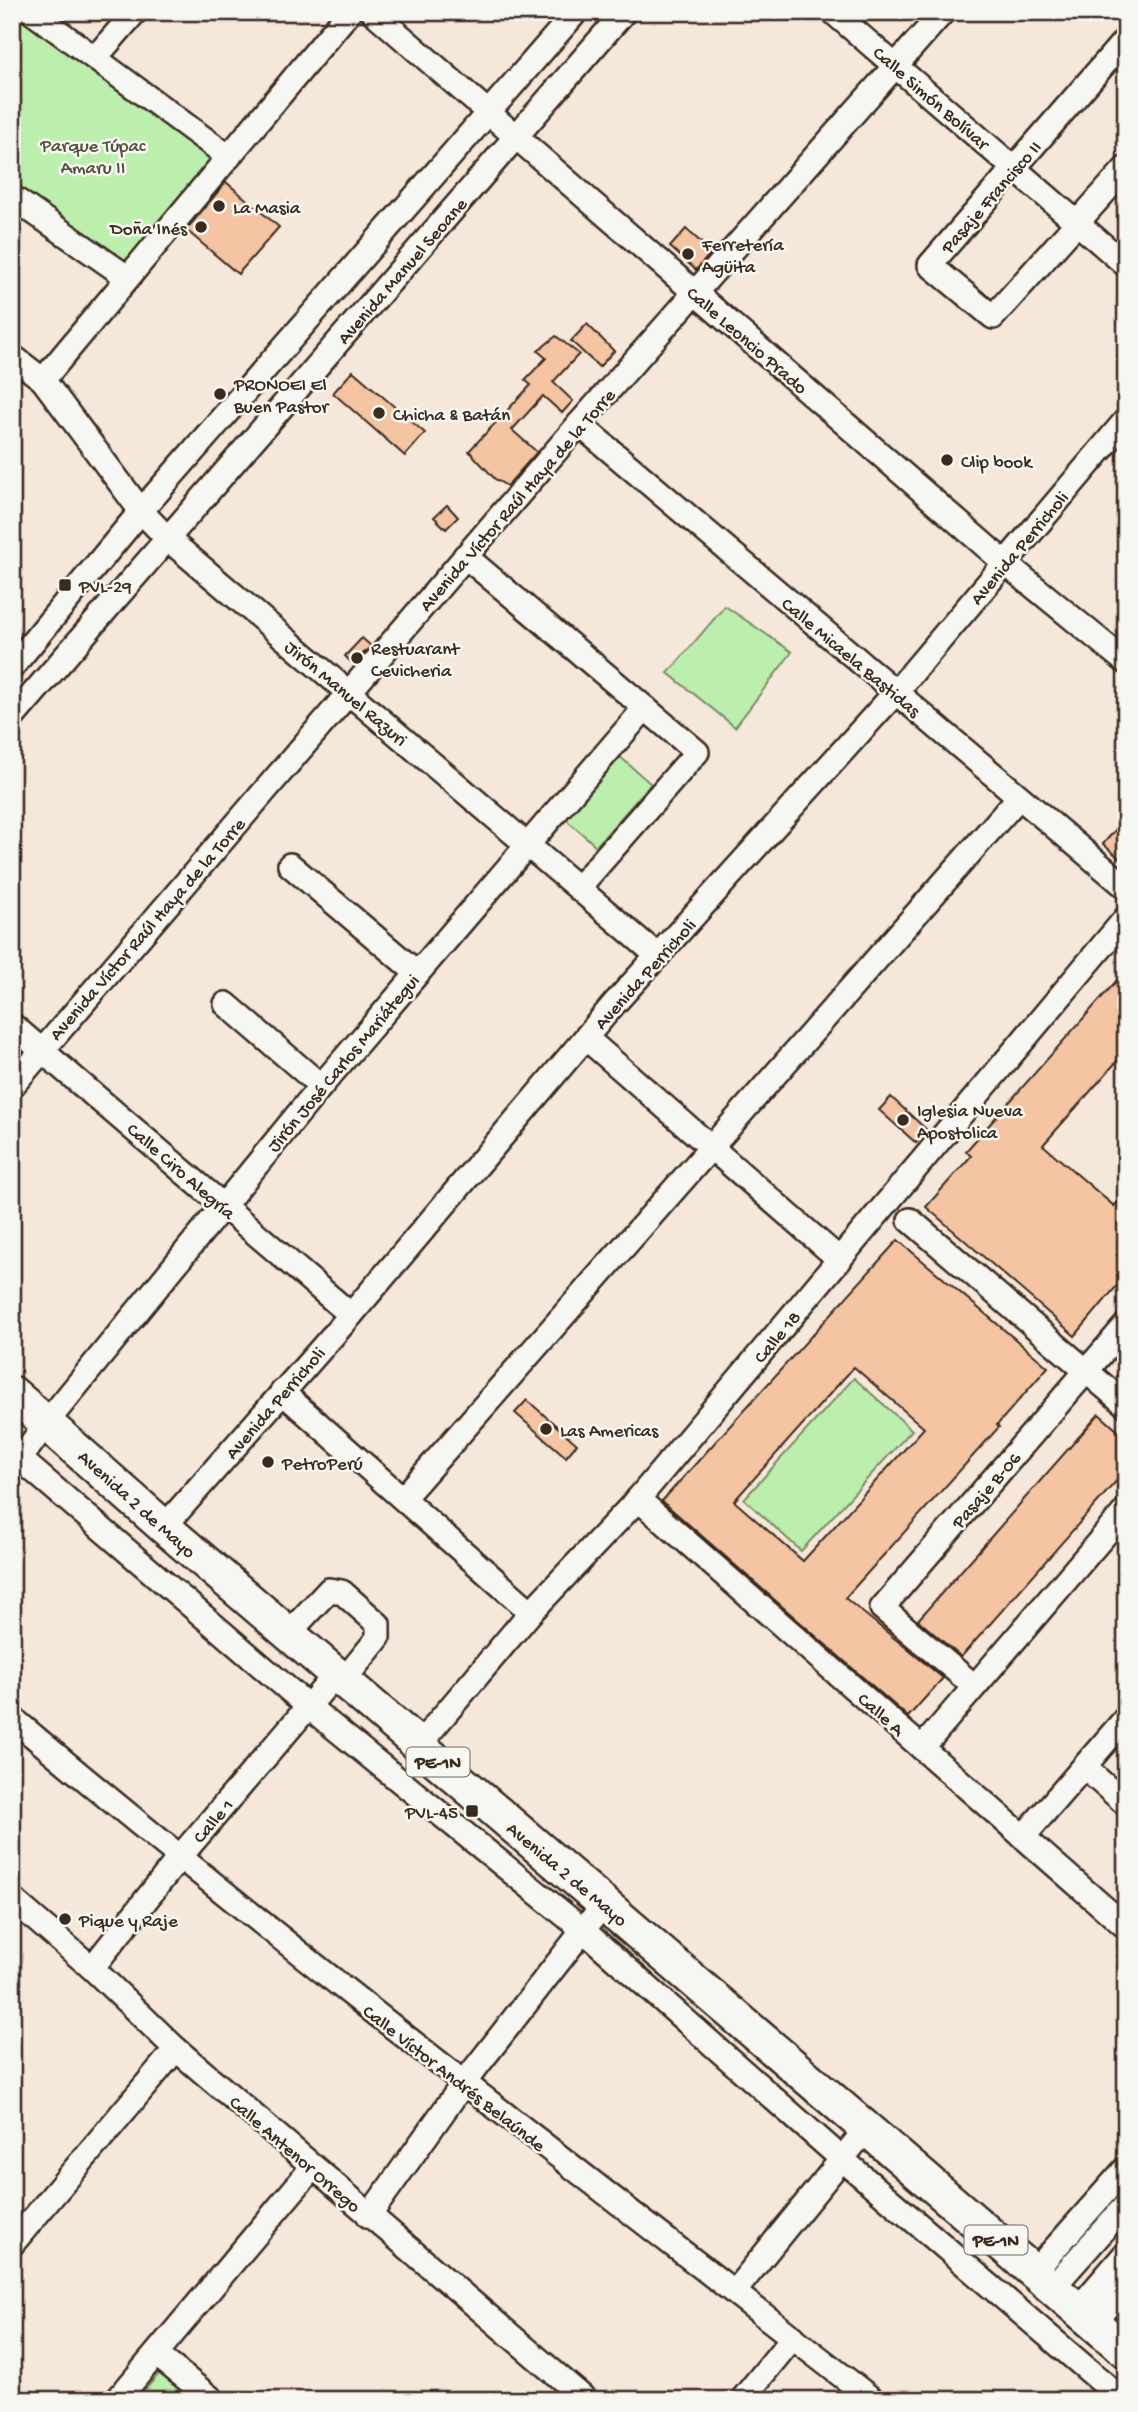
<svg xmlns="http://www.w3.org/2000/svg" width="1138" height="2412" viewBox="0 0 1138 2412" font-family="'Gochi Hand',sans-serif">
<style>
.green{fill:#bceeae;stroke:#7c8c66;stroke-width:2}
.building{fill:#f4c4a3;stroke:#3b2a1e;stroke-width:2;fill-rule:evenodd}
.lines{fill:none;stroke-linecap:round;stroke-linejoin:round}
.minor-casing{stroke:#3b2a1e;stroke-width:28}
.highway-casing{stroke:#3b2a1e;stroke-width:38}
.minor{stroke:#f6f6f2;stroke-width:23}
.highway{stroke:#f6f6f2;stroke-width:33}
.poi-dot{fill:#3b2a1e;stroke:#f6f6f2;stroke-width:2.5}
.labels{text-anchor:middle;stroke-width:5;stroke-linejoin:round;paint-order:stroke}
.shield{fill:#f6f6f2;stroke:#73675e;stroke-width:2}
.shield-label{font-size:18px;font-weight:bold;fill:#3b2a1e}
.street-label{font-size:19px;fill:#3b2a1e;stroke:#f6f6f2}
.park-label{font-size:19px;fill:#55513b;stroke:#f6f6f2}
.poi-label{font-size:19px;fill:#3b2a1e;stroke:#f6f6f2;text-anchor:start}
</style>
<rect width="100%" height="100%" fill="#f5e7da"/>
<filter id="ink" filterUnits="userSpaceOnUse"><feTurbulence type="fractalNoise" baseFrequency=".0143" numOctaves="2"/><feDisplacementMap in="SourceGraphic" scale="14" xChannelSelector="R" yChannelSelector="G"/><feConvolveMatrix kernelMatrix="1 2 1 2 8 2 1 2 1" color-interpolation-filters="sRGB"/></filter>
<g filter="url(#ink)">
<!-- green -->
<g class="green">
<path d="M12 12H31L226 158 129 270 12 196Z"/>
<path d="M725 606 792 652 735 727 668 673Z"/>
<path d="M618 755 651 784 596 846 563 817Z"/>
<path d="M854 1378 912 1430 801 1551 744 1499Z"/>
<path d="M165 2367 203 2400H136Z"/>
</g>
<!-- building -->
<g class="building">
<path d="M226 182 279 227 238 274 186 230Z"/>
<path d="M686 229 712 252 696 270 670 247Z"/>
<path d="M587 324 614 351 599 367 571 341Z"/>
<path d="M556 336 579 354 553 382 573 401 562 413 543 396 512 430 537 452 507 486 495 479 469 451 531 385 525 380 546 358 538 351Z"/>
<path d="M353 371 425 433 405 456 333 393Z"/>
<path d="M447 505 458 517 446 529 434 517Z"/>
<path d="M362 638 371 646 353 664 345 656Z"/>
<path d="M1126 818V864L1103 844Z"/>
<path d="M1126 970V1051L1043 1145 1114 1206 1126 1192V1245L1117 1255 1126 1262V1275L1075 1336 926 1207 971 1156 966 1151Z"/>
<path d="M891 1097 927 1130 916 1143 879 1110Z"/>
<path d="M898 1240 1048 1367 997 1425 999 1427 845 1598 943 1678 908 1717 662 1501ZM854 1367 924 1428 803 1561 734 1501Z"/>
<path d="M527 1400 577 1444 566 1457 515 1413Z"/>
<path d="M1099 1414 1126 1438V1470L961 1657 918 1620Z"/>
</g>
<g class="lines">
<defs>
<g id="minor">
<path d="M32 12 229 157"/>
<path d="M373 12 1005 563 1126 662"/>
<path d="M833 12 1126 265"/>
<path d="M1125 40 930 265 993 317 1126 168"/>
<path d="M95 58 135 12"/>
<path d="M12 197 127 277"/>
<path d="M12 356 43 380 141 511 168 539 658 956"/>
<path d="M43 380 349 12"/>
<path d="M579 424 1126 887"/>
<path d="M465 556 697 752 579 887"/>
<path d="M12 667 141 511 576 12"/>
<path d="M12 718 624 12"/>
<path d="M290 865 417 973"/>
<path d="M226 1004 321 1086"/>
<path d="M12 1025 351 1315"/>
<path d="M586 1038 840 1260"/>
<path d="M12 1086 579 424 943 12"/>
<path d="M910 1220 1126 1405"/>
<path d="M282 1392 531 1612"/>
<path d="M12 1452 309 1707 583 1930 842 2159 1123 2400"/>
<path d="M12 1470 47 1422 321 1086 645 708"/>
<path d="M404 1497 1019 797"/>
<path d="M638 1499 1126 1927"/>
<path d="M164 1527 351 1315 614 1004 896 692 1126 420"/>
<path d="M288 1634 329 1590 342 1592 378 1624V1638L343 1681"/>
<path d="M974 1686 882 1608 1126 1325"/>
<path d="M12 1718C292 1954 584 2175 873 2400"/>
<path d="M418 1746 531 1612 638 1499 1126 918"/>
<path d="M922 1748 1126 1510"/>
<path d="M1084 1767 1126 1804"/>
<path d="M1023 1837 1126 1718"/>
<path d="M12 1899 92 1968 176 2049 586 2400"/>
<path d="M92 1968 179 1858 336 1674"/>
<path d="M369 2216 463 2084 592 1919"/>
<path d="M12 2244 176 2049"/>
<path d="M1034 2272 1126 2168"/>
<path d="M1052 2288 1126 2205"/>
<path d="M734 2292 867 2128"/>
<path d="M1077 2310 1126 2253"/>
<path d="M1093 2323 1126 2285"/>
<path d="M157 2355 213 2400"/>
<path d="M117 2400 312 2168"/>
<path d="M742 2400 793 2337"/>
</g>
<path id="highway" d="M12 1393 164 1527 1126 2351"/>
</defs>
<!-- minor casing -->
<use href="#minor" class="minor-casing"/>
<!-- highway casing -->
<use href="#highway" class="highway-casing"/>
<!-- minor -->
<use href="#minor" class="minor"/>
<!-- highway -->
<use href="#highway" class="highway"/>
</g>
</g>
<!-- markers -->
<g class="poi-dot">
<circle cx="219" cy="206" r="7"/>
<circle cx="201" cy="227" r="7"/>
<circle cx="688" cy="254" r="7"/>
<circle cx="220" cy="394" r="7"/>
<circle cx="379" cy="413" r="7"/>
<circle cx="947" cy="460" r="7"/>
<rect x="58" y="578" width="14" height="14" rx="3.5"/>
<circle cx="357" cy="658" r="7"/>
<circle cx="903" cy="1120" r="7"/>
<circle cx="546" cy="1429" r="7"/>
<circle cx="268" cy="1462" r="7"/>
<rect x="465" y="1804" width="14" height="14" rx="3.5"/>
<circle cx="65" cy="1919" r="7"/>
</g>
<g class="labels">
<!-- shield labels -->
<g class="shield">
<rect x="406.5" y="1747.5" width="63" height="29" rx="5"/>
<rect x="964.5" y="2225.5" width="63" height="29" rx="5"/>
</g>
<g class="shield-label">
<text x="438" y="1768">PE-1N</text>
<text x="996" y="2246">PE-1N</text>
</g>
<!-- street labels -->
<g class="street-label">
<text transform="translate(932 97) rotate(41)" y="7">Calle Simón Bolívar</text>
<text transform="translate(990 196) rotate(-49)" y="7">Pasaje Francisco II</text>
<text transform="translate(401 270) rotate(-49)" y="7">Avenida Manuel Seoane</text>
<text transform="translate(748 339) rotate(41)" y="7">Calle Leoncio Prado</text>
<text transform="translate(516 499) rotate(-49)" y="7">Avenida Víctor Raúl Haya de la Torre</text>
<text transform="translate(1018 547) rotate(-50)" y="7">Avenida Perricholi</text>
<text transform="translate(852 656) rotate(40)" y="7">Calle Micaela Bastidas</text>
<text transform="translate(347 692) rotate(40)" y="7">Jirón Manuel Razuri</text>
<text transform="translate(146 928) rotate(-49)" y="7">Avenida Víctor Raúl Haya de la Torre</text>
<text transform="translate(644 973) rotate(-48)" y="7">Avenida Perricholi</text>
<text transform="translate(342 1062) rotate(-50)" y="7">Jirón José Carlos Mariátegui</text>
<text transform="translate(182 1170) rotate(41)" y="7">Calle Ciro Alegría</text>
<text transform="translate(776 1336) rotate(-50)" y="7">Calle 18</text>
<text transform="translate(274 1402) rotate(-49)" y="7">Avenida Perricholi</text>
<text transform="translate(985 1489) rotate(-49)" y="7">Pasaje B-06</text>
<text transform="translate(138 1503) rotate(42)" y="7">Avenida 2 de Mayo</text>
<text transform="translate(882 1713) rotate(41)" y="7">Calle A</text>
<text transform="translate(212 1820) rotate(-49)" y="7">Calle 1</text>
<text transform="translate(568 1873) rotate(40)" y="7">Avenida 2 de Mayo</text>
<text transform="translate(455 2077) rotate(38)" y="7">Calle Víctor Andrés Belaúnde</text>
<text transform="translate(296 2153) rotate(41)" y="7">Calle Antenor Orrego</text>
</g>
<!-- park labels -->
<g class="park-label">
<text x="93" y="151">Parque Túpac<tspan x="93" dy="22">Amaru II</tspan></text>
</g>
<!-- poi labels -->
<g class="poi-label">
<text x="233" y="213">La Masia</text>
<text x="187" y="234" text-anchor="end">Doña Inés</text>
<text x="702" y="250">Ferretería<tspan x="702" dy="22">Agüita</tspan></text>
<text x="234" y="390">PRONOEI El<tspan x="234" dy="22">Buen Pastor</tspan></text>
<text x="393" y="420">Chicha &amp; Batán</text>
<text x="961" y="467">Clip book</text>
<text x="79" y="592">PVL-29</text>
<text x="371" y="654">Restuarant<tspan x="371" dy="22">Cevicheria</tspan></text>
<text x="917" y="1116">Iglesia Nueva<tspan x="917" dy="22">Apostolica</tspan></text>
<text x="560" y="1436">Las Americas</text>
<text x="282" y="1469">PetroPerú</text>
<text x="458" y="1818" text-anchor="end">PVL-45</text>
<text x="79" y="1926">Pique y Raje</text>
</g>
</g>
<!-- margin -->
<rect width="1138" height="2412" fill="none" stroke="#f6f6f2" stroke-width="42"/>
<rect x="21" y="21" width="1096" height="2370" fill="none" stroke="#3b2a1e" stroke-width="2.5" filter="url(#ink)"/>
</svg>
